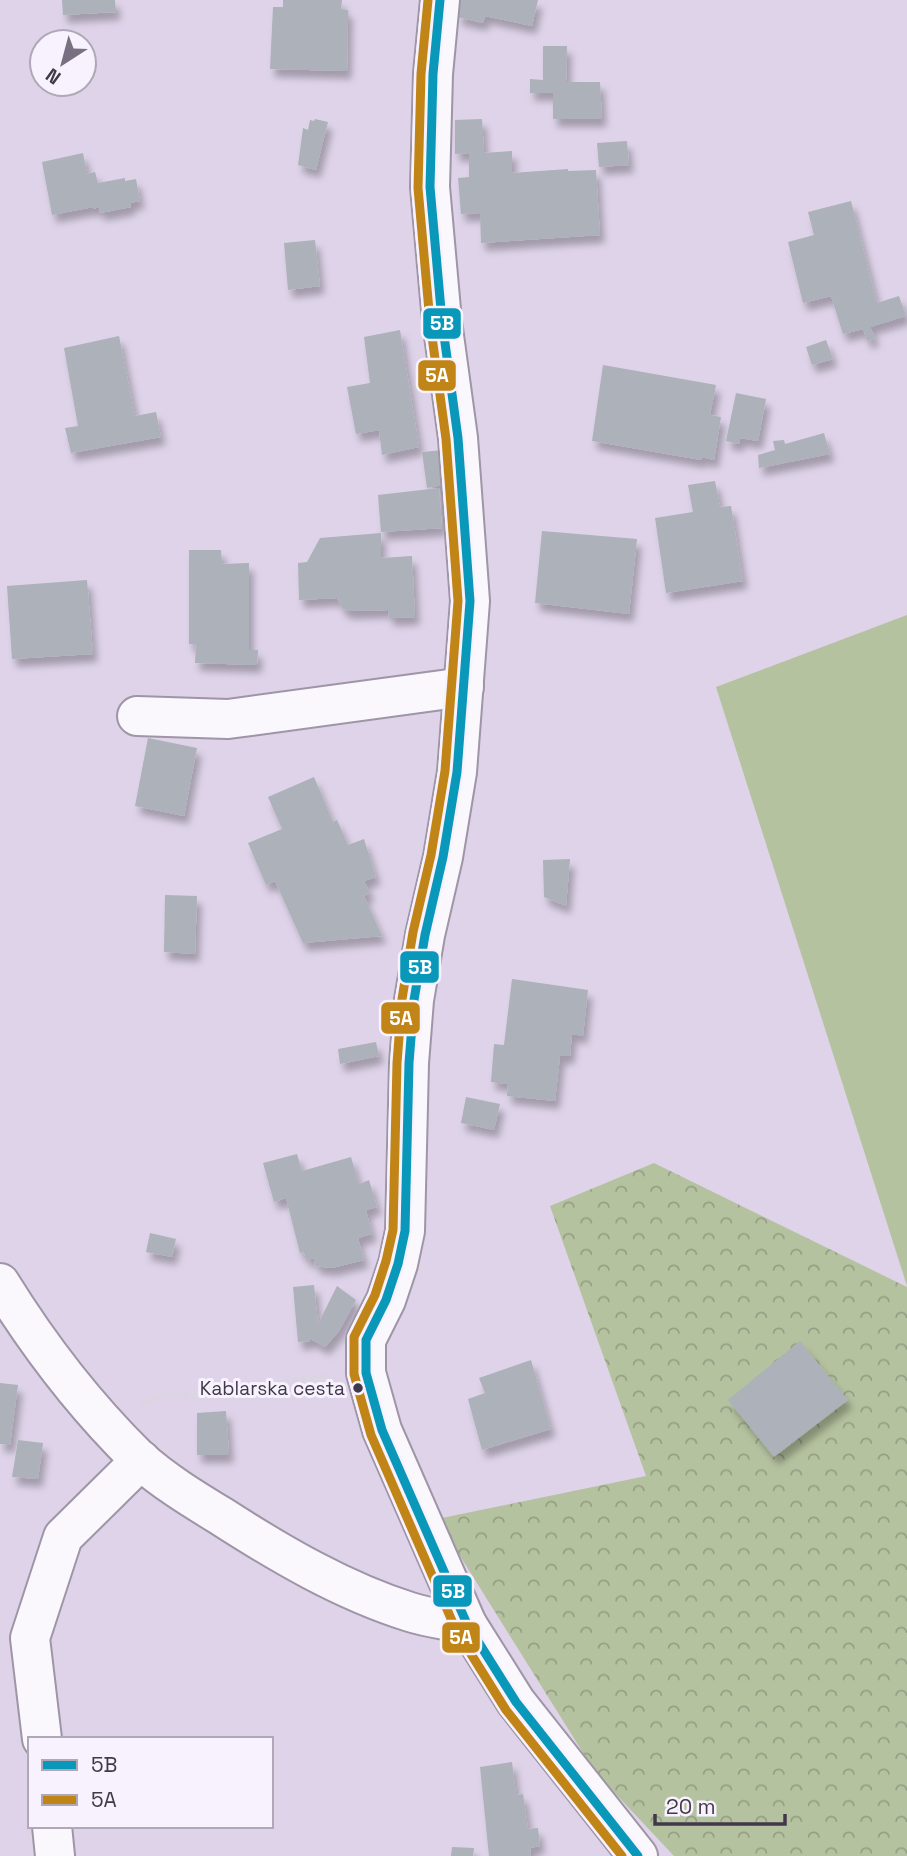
<svg xmlns="http://www.w3.org/2000/svg" width="907" height="1856" viewBox="0 0 907 1856" font-family="'Space Grotesk',sans-serif">
<style>
.green{fill:#b5c29f}
.forest{fill:url(#forest-crowns)}
.building{fill:#acb1ba;filter:url(#shadow)}
.lines{fill:none;stroke-linecap:round;stroke-linejoin:round}
.minor-casing{stroke:#9e95a6;stroke-width:42}
.path{stroke:#d9d6dc;stroke-width:4.5;stroke-dasharray:5 3.5;stroke-linecap:butt}
.minor{stroke:#faf8fc;stroke-width:38}
.bus-1-casing{stroke:#f8f2fe;stroke-width:14}
.bus-2-casing{stroke:#f8f2fe;stroke-width:14}
.bus-1{stroke:#0a98ba;stroke-width:9}
.bus-2{stroke:#c08516;stroke-width:9}
.bus-dot{fill:#413949;stroke:#f8f2fe;stroke-width:2.5}
.labels{text-anchor:middle;stroke-width:6;stroke-linejoin:round;paint-order:stroke}
.bus-label{font-size:19px;fill:#413949;stroke:#f8f2fe;text-anchor:end}
.line-badge{stroke:#f8f2fe;stroke-width:2.5}
.badge-label{font-size:19px;text-anchor:middle;font-weight:bold;fill:#fff}
</style>
<defs>
<pattern id="forest-crowns" width="20" height="18" patternUnits="userSpaceOnUse" patternTransform="scale(1.75)"><rect width="20" height="18" fill="#b5c29f"/><path d="M2 6a3 3 0 1 1 6 0M12 15a3 3 0 1 1 6 0" fill="none" stroke="#959f84"/></pattern>
<filter id="shadow"><feDropShadow dx="4.5" dy="8" stdDeviation="3.5" flood-color="#0004"/></filter>
</defs>
<rect width="100%" height="100%" fill="#ded3e9"/>
<!-- green -->
<path class="green" d="M907 615V1286L716 687Z"/>
<!-- forest -->
<path class="forest" d="M654 1163 907 1287V1856H674L595 1772 437 1519 646 1476 550 1206Z"/>
<!-- building -->
<g class="building">
<path d="M62 0H115L116 12 63 15Z"/>
<path d="M283 0H342L341 9 348 10 347 71 270 69 273 7H283Z"/>
<path d="M460 0H538L532 26 485 16 483 23 457 17Z"/>
<path d="M543 46H567L566 82H600L602 119H553V93H530V79L543 80Z"/>
<path d="M315 119 328 122 316 170 298 165 303 128 308 130 310 120 314 121Z"/>
<path d="M482 119 484 153 512 151V173L568 169V171L596 170 600 235 481 243 480 213 461 214 458 178 469 177V153L455 154V120Z"/>
<path d="M627 141 629 165 599 167 597 143Z"/>
<path d="M83 153 87 174 95 172 98 183 125 178V181L136 179 140 201 130 203 131 207 100 213 99 207 93 209V207L52 215 42 162Z"/>
<path d="M851 201 877 303 899 296 906 316 870 327 875 338 867 341 863 329 843 334 831 296 803 303 788 242 814 235 808 212Z"/>
<path d="M315 240 320 286 288 290 284 243Z"/>
<path d="M400 330 419 447 382 455 379 430 356 434 347 387 370 383 364 337Z"/>
<path d="M119 336 135 416 156 412 161 437 71 453 65 428 78 426 64 348Z"/>
<path d="M826 340 833 359 812 365 806 347Z"/>
<path d="M603 365 716 385 710 415 721 417 714 460 702 457 701 460 592 441Z"/>
<path d="M736 393 766 399 758 441 740 438 739 444 726 441Z"/>
<path d="M824 433 830 454 759 468 758 455 775 450 773 441 784 440 785 444Z"/>
<path d="M443 450 448 484 427 488 422 452Z"/>
<path d="M715 481 720 507 731 506 743 581 666 593 655 518 693 512 688 485Z"/>
<path d="M439 488 442 528 381 532 378 495Z"/>
<path d="M542 531 637 539 629 614 535 603Z"/>
<path d="M381 533V558L412 556 415 617 389 618 388 610 348 611 342 608 337 598 299 600 298 563 307 562 320 538Z"/>
<path d="M189 550H221L222 564 249 563V650H258L257 665 195 663 196 644H189Z"/>
<path d="M87 580 93 654 12 659 7 586Z"/>
<path d="M148 738 197 748 184 816 135 806Z"/>
<path d="M314 777 333 822 337 820 348 845 364 839 376 877 364 881 370 893 364 896 382 936 303 943 275 881 266 885 248 843 282 829 268 797Z"/>
<path d="M570 859 566 906 544 897 543 860Z"/>
<path d="M165 895 197 896 195 954 164 952Z"/>
<path d="M512 979 588 990 583 1036 572 1034 570 1056H560L555 1101 507 1096 508 1084 491 1082 494 1044 504 1045Z"/>
<path d="M376 1042 379 1056 340 1064 338 1049Z"/>
<path d="M466 1097 500 1104 494 1130 461 1123Z"/>
<path d="M297 1154 302 1171 351 1157 359 1184 369 1180 377 1207 366 1210 372 1234 358 1238 364 1260 332 1268 315 1266 314 1258 306 1260 304 1252 300 1253 286 1198 274 1202 263 1163Z"/>
<path d="M150 1233 176 1239 172 1257 146 1252Z"/>
<path d="M314 1285 318 1324 337 1286 356 1300 339 1331 325 1347 309 1338 310 1341 298 1342 293 1287Z"/>
<path d="M800 1341 848 1400 774 1457 728 1400Z"/>
<path d="M531 1360 551 1429 482 1450 468 1399 485 1393 479 1378Z"/>
<path d="M0 1383 18 1385 10 1445 0 1444Z"/>
<path d="M226 1411 229 1455H197V1413Z"/>
<path d="M18 1440 43 1443 38 1479 12 1477Z"/>
<path d="M512 1762 516 1795 523 1794 528 1829 538 1828 540 1846 530 1848 531 1856H489L480 1767Z"/>
<path d="M452 1847 474 1848 473 1856H451Z"/>
</g>
<g class="lines">
<defs>
<g id="minor">
<path d="M440 0 433 74 430 187 442 321 458 438 470 601 457 772 443 857 425 935 414 1000 409 1063 405 1231 398 1264 386 1300 366 1340V1373L382 1430 467 1624 516 1702 638 1856"/>
<path d="M137 716 228 719 464 687"/>
<path d="M0 1283C39 1346 85 1406 138 1458 162 1480 193 1499 221 1516 280 1554 343 1591 410 1612 428 1618 448 1620 467 1624"/>
<path d="M42 1739 30 1638 63 1537 141 1460"/>
<path d="M52 1826 55 1856"/>
</g>
</defs>
<!-- minor casing -->
<use href="#minor" class="minor-casing"/>
<!-- path -->
<path class="path" d="M142 1403 166 1396 206 1395 327 1375"/>
<!-- minor -->
<use href="#minor" class="minor"/>
<defs>
<path id="bus-1" d="M440 0 433 74 430 187 442 321 458 438 470 601 457 772 443 857 425 935 414 1000 409 1063 405 1231 398 1264 386 1300 366 1340V1373L382 1430 467 1624 516 1702 638 1856"/>
<path id="bus-2" d="M428 0 421 74 418 188 430 322 446 439 458 601 445 771 431 855 413 932 402 999 397 1063 393 1230 386 1261 375 1295 354 1337V1374L371 1435 456 1630 506 1710 622 1856"/>
</defs>
<!-- bus-1 casing -->
<use href="#bus-1" class="bus-1-casing"/>
<!-- bus-2 casing -->
<use href="#bus-2" class="bus-2-casing"/>
<!-- bus-1 -->
<use href="#bus-1" class="bus-1"/>
<!-- bus-2 -->
<use href="#bus-2" class="bus-2"/>
</g>
<!-- markers -->
<circle class="bus-dot" cx="358" cy="1388" r="6"/>
<g class="labels">
<!-- bus labels -->
<g class="bus-label">
<text x="345" y="1395">Kablarska cesta</text>
</g>
</g>
<g class="line-badge">
<rect x="422" y="307" width="40" height="33" rx="7" fill="#0a98ba"/>
<rect x="417" y="359" width="40" height="33" rx="7" fill="#c08516"/>
<rect x="399" y="950" width="41" height="34" rx="7" fill="#0a98ba"/>
<rect x="380" y="1001" width="41" height="34" rx="7" fill="#c08516"/>
<rect x="432" y="1574" width="41" height="34" rx="7" fill="#0a98ba"/>
<rect x="441" y="1621" width="40" height="33" rx="7" fill="#c08516"/>
</g>
<g class="badge-label">
<text x="442" y="330">5B</text>
<text x="437" y="382">5A</text>
<text x="420" y="974">5B</text>
<text x="401" y="1025">5A</text>
<text x="453" y="1598">5B</text>
<text x="461" y="1644">5A</text>
</g>
<!-- legend -->
<rect x="28" y="1737" width="245" height="91" fill="#f8f2fe" stroke="#afa8b6" stroke-width="2"/>
<rect x="42" y="1760" width="35" height="10" fill="#0a98ba" stroke="#afa8b6" stroke-width="2"/>
<text x="91" y="1772" font-size="21" fill="#413949">5B</text>
<rect x="42" y="1795" width="35" height="10" fill="#c08516" stroke="#afa8b6" stroke-width="2"/>
<text x="91" y="1807" font-size="21" fill="#413949">5A</text>
<!-- north arrow -->
<g transform="translate(63 63) rotate(216)"><circle r="33" fill="#f8f2fe" stroke="#afa8b6" stroke-width="2"/>
<path d="M0-5L12 26L0 18L-12 26Z" fill="#786f81"/>
<text y="-10" font-size="19" font-weight="bold" text-anchor="middle" fill="#413949">N</text>
</g>
<!-- scale -->
<path d="M655 1814v10h130v-10" fill="none" stroke="#413949" stroke-width="3.5"/>
<text x="666" y="1814" font-size="21" fill="#413949" stroke="#f8f2fe" stroke-width="5" paint-order="stroke">20 m</text>
</svg>
